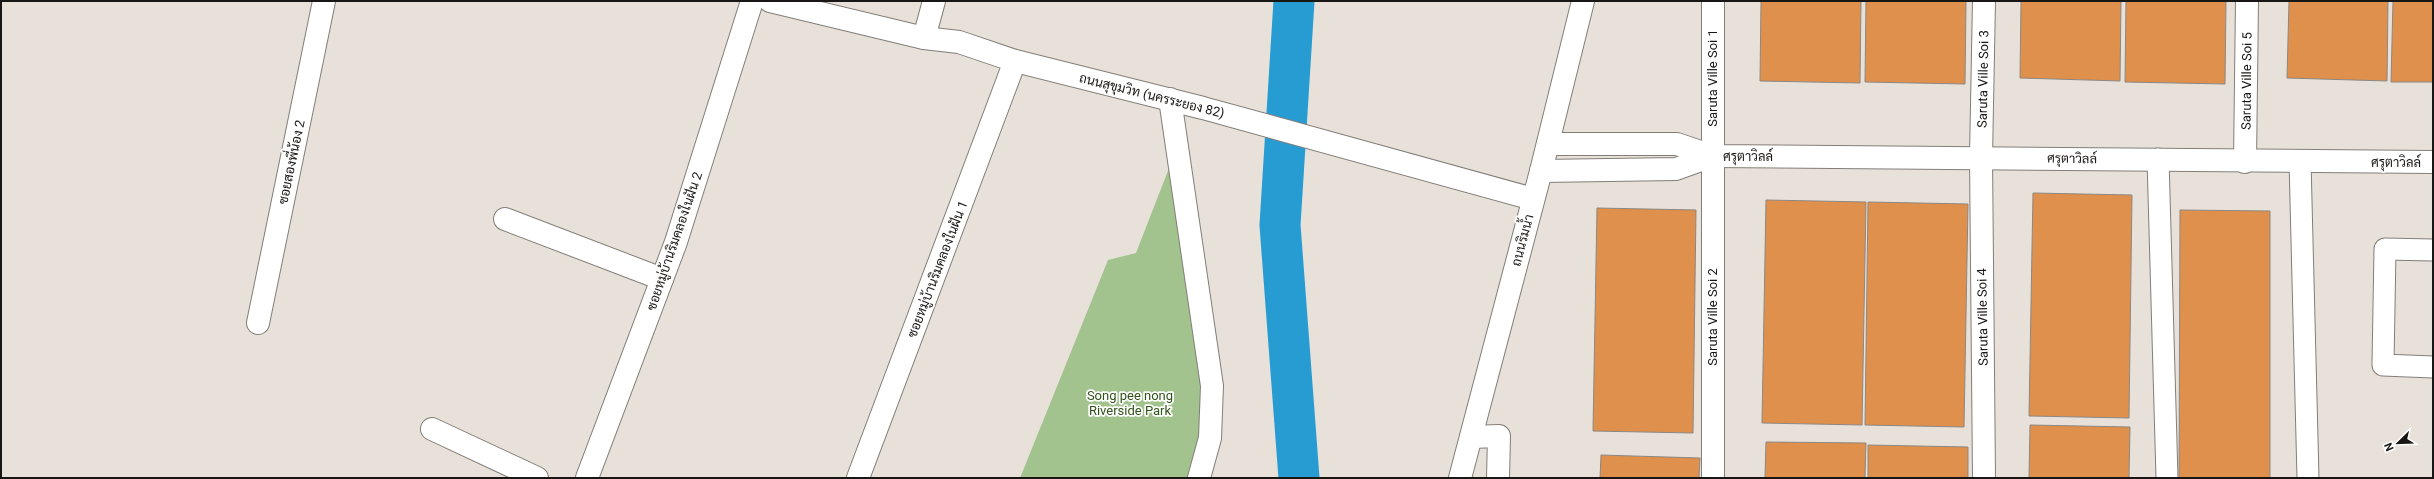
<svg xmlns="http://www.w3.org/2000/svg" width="2434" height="479" viewBox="0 0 2434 479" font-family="Roboto,Sarabun,sans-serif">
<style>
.green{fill:#a2c38e}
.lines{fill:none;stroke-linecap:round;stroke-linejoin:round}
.canal{stroke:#279cd3;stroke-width:41}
.building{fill:#df904c;stroke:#8d8782}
.service-casing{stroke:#837e78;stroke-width:23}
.minor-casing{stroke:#837e78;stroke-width:24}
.service{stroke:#fff;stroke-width:21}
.minor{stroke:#fff;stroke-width:22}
.labels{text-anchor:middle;stroke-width:3.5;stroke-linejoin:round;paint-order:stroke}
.street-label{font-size:13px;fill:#191715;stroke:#fff}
.park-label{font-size:13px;fill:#315218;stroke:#fff}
</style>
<rect width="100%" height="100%" fill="#e7e1da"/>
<!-- green -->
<path class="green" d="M1171 163 1205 389 1202 436 1191 478H1020L1108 260 1136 253Z"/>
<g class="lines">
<!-- canal -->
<path class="canal" d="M1294 1 1280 225 1299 478"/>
</g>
<!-- building -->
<g class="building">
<path d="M1761 1H1861L1860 83 1760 81Z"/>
<path d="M1866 1H1966L1965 84 1865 82Z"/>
<path d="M2021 1H2121L2120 81 2020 78Z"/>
<path d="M2126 1H2226L2225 84 2125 82Z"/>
<path d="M2289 1H2388L2387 81 2287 78Z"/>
<path d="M2393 1H2433V82H2391Z"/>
<path d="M2033 193 2132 195 2129 418 2029 416Z"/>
<path d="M1766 200 1866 202 1862 425 1762 423Z"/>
<path d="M1868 202 1968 204 1964 427 1865 425Z"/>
<path d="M1597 208 1696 210 1693 433 1593 431Z"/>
<path d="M2180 210 2270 211V478H2179Z"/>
<path d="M2030 425 2130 427 2129 478H2029Z"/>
<path d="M1766 442 1866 443 1865 478H1765Z"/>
<path d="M1868 445 1968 447V478H1868Z"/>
<path d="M1601 455 1700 458 1699 478H1600Z"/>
</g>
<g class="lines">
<defs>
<g id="service">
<path d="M2158 159 2167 478"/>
<path d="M2300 161 2308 478"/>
<path d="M2433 250 2385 249 2383 365 2433 367"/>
</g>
<g id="minor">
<path d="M770 1 924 38 959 42 1015 61 1203 108 1533 199"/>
<path d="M1713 1V478"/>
<path d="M924 38 934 1"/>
<path d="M1170 99 1212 386 1210 438 1199 478"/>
<path d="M1548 144H1677L1712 156 2433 162"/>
<path id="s1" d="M2245 162 2247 1"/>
<path d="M1541 171 1676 169 1712 156"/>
<path d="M505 219 662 279"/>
<path d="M258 323 324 1"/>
<path d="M432 429 537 478"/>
<path d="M1471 437 1499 436 1498 478"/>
<path d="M587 478 676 242 752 1"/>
<path d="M858 478 1015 61"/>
<path d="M1460 478 1541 171 1583 1"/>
<path id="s2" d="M1984 478 1981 157 1984 1"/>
</g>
</defs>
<!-- service casing -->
<use href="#service" class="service-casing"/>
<!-- minor casing -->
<use href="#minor" class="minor-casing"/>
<!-- service -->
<use href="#service" class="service"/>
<!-- minor -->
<use href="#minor" class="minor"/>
</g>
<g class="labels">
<!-- street labels -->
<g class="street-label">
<text transform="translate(1712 78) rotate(-90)" y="5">Saruta Ville Soi 1</text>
<text dy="5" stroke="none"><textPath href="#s2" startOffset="399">Saruta Ville Soi 3</textPath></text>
<text dy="5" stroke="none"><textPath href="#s1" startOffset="81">Saruta Ville Soi 5</textPath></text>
<text transform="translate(1152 95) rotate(14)" y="5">ถนนสุขุมวิท (นครระยอง 82)</text>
<text x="1748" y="161">ศรุตาวิลล์</text>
<text transform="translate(2072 158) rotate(1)" y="5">ศรุตาวิลล์</text>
<text transform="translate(291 162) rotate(-78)" y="5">ซอยสองพี่น้อง 2</text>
<text x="2396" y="167">ศรุตาวิลล์</text>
<text transform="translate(1522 240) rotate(-75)" y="5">ถนนริมน้ำ</text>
<text transform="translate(674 241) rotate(-71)" y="5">ซอยหมู่บ้านริมคลองในฝัน 2</text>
<text transform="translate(937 269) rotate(-69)" y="5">ซอยหมู่บ้านริมคลองในฝัน 1</text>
<text transform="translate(1712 317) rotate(-90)" y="5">Saruta Ville Soi 2</text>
<text transform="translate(1982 317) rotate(-91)" y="5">Saruta Ville Soi 4</text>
</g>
<!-- park labels -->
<g class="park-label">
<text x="1130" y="400">Song pee nong<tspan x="1130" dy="15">Riverside Park</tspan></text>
</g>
</g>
<!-- border -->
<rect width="2434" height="479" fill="none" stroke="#191715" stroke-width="4"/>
<!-- north arrow -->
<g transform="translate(2398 443) rotate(247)" stroke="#ffffff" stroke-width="3" paint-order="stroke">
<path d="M0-3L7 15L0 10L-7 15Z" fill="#191715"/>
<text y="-6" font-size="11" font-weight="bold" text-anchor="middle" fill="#191715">N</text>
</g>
</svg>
